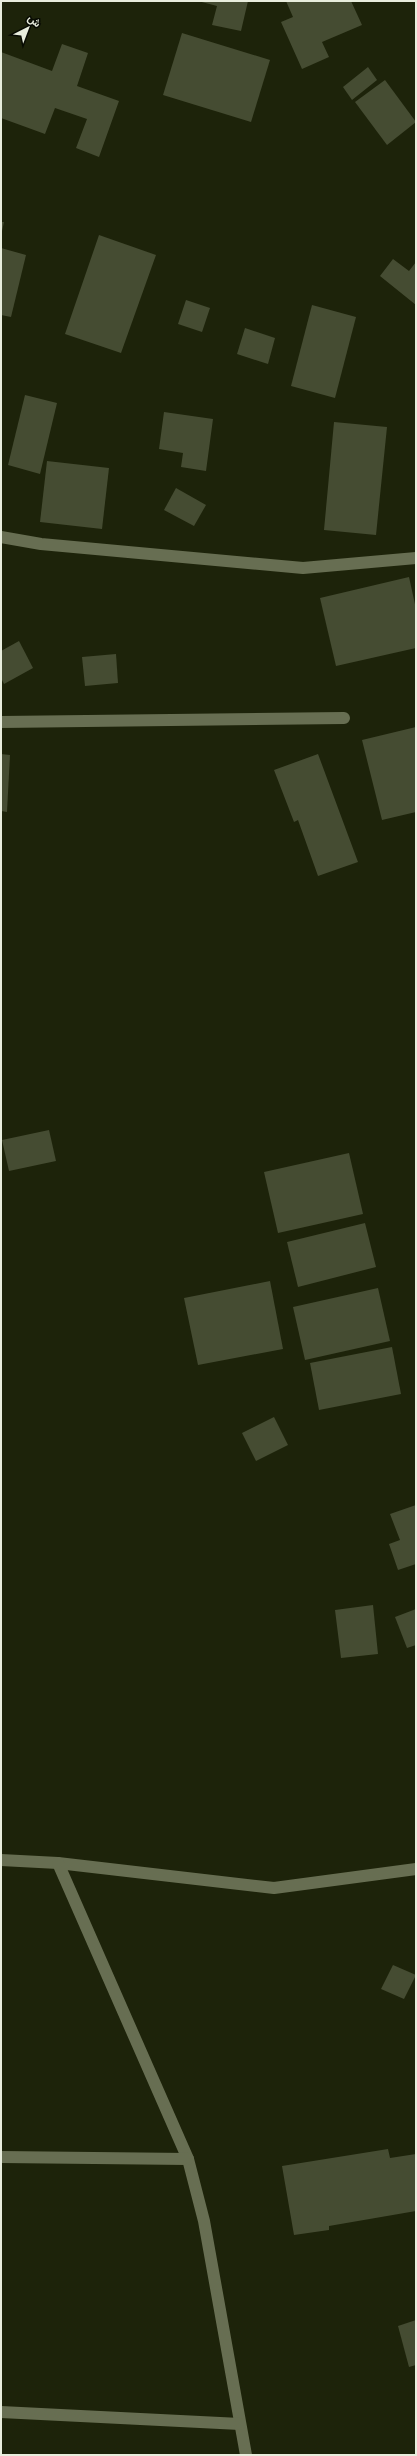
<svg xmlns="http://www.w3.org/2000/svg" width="417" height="2456" viewBox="0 0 417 2456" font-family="'PT Sans',Vazirmatn,sans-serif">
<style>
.building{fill:#454c32}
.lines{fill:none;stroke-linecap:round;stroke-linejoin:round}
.minor{stroke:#676e52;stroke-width:12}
</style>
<rect width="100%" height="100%" fill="#1d230a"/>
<!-- building -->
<g class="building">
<path d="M198 1H248L241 31 212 25 217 6Z"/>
<path d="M286 1H351L362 25 322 42 329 57 302 69 281 22 293 17Z"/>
<path d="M182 33 270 60 251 122 163 95Z"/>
<path d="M62 44 88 53 77 86 119 101 99 157 76 148 87 119 55 108 45 134 1 118V52L52 71Z"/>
<path d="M368 67 377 80 352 100 343 87Z"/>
<path d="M385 80 416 122 387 145 355 102Z"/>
<path d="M1 222H4L2 231H1Z"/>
<path d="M99 235 156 255 121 353 65 334Z"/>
<path d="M1 248 26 255 11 317 1 315Z"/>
<path d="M393 259 409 271 416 262V305L380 276Z"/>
<path d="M186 300 210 308 202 332 178 324Z"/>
<path d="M312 305 356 317 335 398 291 386Z"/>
<path d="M245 328 275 338 268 364 237 354Z"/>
<path d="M25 395 57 403 40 474 8 465Z"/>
<path d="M164 412 213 419 206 471 181 467 183 453 159 449Z"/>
<path d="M334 422 387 427 376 535 324 530Z"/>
<path d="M47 461 109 468 102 529 40 522Z"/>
<path d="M176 488 206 505 194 526 164 510Z"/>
<path d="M409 577 416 609V648L336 666 320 598Z"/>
<path d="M19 641 33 668 4 684 1 678V651Z"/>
<path d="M116 654 118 683 85 686 82 657Z"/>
<path d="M416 727V812L382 820 362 740Z"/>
<path d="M1 754 10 755 7 812 1 811Z"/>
<path d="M318 754 358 862 318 876 298 820 294 822 274 770Z"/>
<path d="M49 1130 56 1161 9 1171 2 1140Z"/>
<path d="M349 1153 363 1214 278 1233 264 1172Z"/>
<path d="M365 1223 376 1267 298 1287 287 1242Z"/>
<path d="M270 1281 283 1349 198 1365 184 1298Z"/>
<path d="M378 1288 390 1341 305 1360 293 1307Z"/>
<path d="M392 1347 401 1394 319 1410 310 1363Z"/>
<path d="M274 1417 288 1445 256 1461 242 1433Z"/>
<path d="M416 1505V1564L398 1570 389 1544 400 1540 390 1514Z"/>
<path d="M373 1605 378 1654 341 1658 335 1610Z"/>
<path d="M416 1609V1645L407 1648 395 1617Z"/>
<path d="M393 1965 416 1975 404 1999 381 1989Z"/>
<path d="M388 2149 390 2158 416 2154V2211L329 2226V2230L294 2235 282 2166Z"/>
<path d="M416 2320V2365L409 2367 398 2326Z"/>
</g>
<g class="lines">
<!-- minor -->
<g class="minor">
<path d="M1 537 41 544 303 568 416 558"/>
<path d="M1 722 344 718"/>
<path d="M1 1860 58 1863 274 1888 416 1869"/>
<path d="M58 1863 188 2159 204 2221 246 2455"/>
<path d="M1 2157 188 2159"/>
<path d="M1 2412 240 2424"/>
</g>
</g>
<!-- border -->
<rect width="417" height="2456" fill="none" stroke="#e8eddd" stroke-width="4"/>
<!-- north arrow -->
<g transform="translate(28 28) rotate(42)" stroke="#080b03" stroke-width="3" paint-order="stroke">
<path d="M0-3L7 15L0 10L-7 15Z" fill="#e8eddd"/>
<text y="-6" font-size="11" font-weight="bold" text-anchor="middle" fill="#e8eddd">ش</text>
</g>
</svg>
